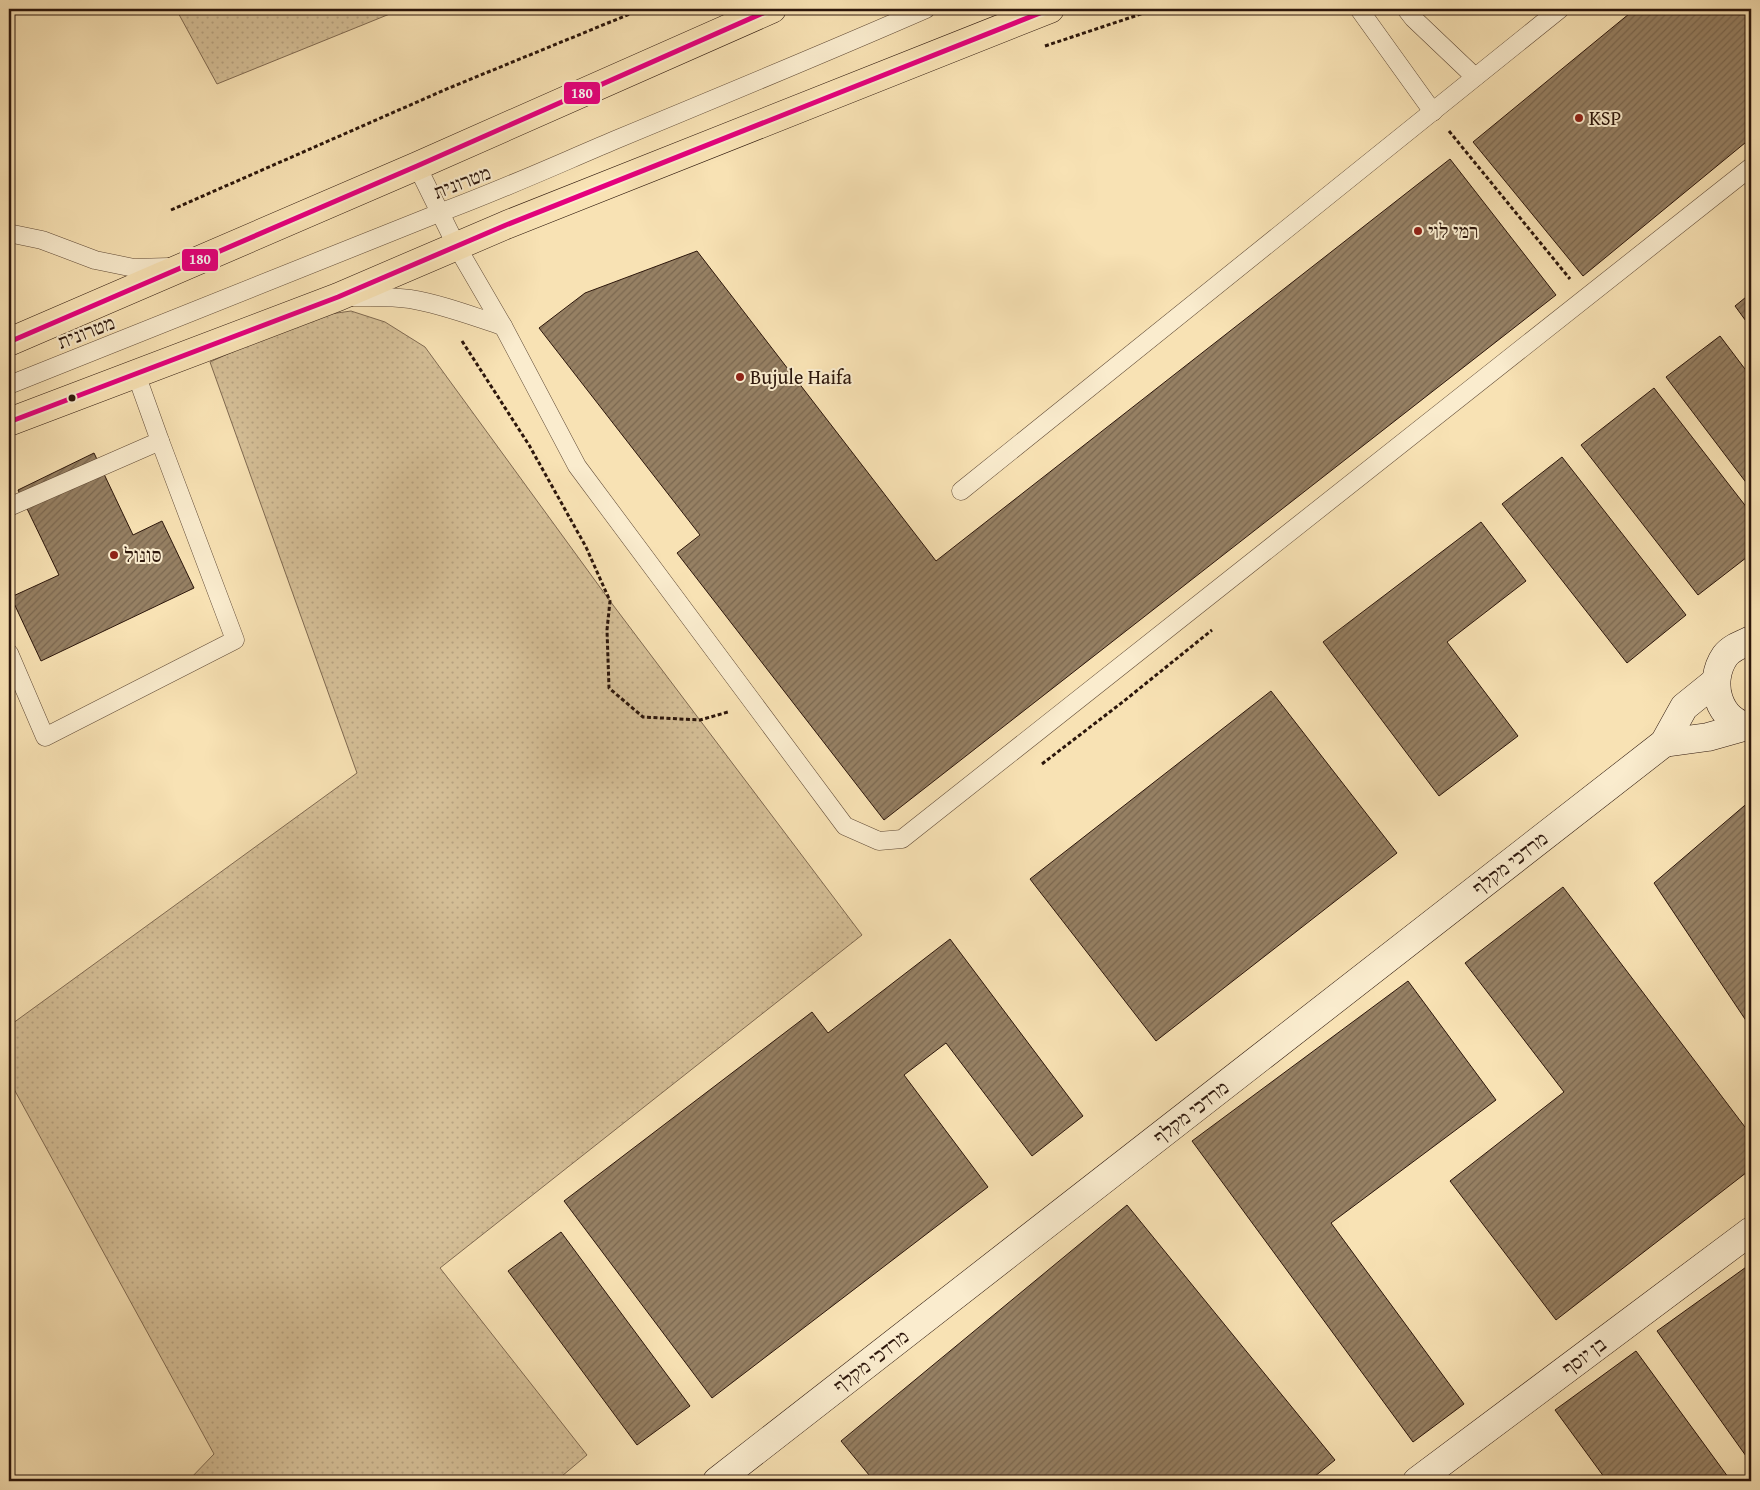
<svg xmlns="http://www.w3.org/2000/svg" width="1760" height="1490" viewBox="0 0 1760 1490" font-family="'Gentium Book Plus','Frank Ruhl Libre',serif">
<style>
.grass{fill:url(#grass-dots);stroke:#806a51}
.building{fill:url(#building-hatch);stroke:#2c160b}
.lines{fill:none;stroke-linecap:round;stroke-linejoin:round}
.lane-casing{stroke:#5f4935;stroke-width:19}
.secondary-casing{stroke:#2c160b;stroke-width:29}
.primary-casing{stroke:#2c160b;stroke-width:29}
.path{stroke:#2c160b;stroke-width:3;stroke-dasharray:4 2.5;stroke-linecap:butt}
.lane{stroke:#faecce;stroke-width:18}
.secondary{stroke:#faecce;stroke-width:28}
.primary{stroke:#f8e2b4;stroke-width:28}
.bus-1-casing{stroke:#faecce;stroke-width:9}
.bus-1{stroke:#e5007d;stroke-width:5}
.poi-dot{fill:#8f2418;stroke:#faecce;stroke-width:2}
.bus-dot{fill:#2c160b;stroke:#faecce;stroke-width:2}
.labels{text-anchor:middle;stroke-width:4;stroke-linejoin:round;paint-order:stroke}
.poi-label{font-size:20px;fill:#2c160b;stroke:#faecce;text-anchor:start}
.street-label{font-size:20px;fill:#2c160b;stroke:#faecce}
.line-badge{stroke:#faecce;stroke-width:2}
.badge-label{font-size:14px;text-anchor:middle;font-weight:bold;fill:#fff}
</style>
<defs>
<pattern id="grass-dots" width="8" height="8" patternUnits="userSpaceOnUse" patternTransform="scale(1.25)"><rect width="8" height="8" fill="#d5bf97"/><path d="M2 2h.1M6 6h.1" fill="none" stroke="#b7a381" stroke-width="1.8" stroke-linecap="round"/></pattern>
<pattern id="building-hatch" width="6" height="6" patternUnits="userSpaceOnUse" patternTransform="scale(1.25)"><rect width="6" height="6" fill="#968063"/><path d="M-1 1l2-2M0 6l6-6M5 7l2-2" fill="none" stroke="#7b6850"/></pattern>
</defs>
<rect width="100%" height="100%" fill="#f8e2b4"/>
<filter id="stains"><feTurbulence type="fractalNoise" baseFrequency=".004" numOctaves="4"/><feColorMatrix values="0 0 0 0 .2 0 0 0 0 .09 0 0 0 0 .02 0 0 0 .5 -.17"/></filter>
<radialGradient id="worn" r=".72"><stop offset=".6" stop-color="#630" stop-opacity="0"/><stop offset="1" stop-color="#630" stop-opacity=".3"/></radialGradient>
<!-- grass -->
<g class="grass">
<path d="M176 9H402L217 84Z"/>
<path d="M351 311 385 322 425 347 610 601 862 935 440 1268 587 1455 556 1481H188L214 1454 9 1080V1026L357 773 210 362 309 317Z"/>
</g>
<!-- building -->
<g class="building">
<path d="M1635 9H1751V138L1583 276 1473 142Z"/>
<path d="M1450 159 1556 295 884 820 677 553 700 535 539 328 585 293 697 251 936 561Z"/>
<path d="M1751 293V328L1735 306Z"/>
<path d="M1720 336 1751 377V489L1666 377Z"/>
<path d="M1654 388 1751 513V554L1698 595 1581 445Z"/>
<path d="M94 453 133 535 162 521 194 588 41 661 11 597 59 575 18 490Z"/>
<path d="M1562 457 1686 615 1627 663 1502 504Z"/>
<path d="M1481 522 1526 581 1447 642 1518 736 1439 796 1323 642Z"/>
<path d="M1271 691 1397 853 1156 1041 1030 879Z"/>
<path d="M1751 800V1028L1654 883Z"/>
<path d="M1563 887 1751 1135V1169L1556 1320 1450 1181 1564 1092 1465 963Z"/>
<path d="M950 939 1083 1116 1032 1156 946 1043 904 1075 988 1187 712 1398 564 1201 812 1012 828 1033Z"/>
<path d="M1408 981 1496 1100 1331 1223 1464 1404 1413 1442 1192 1141Z"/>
<path d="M1127 1205 1335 1460 1309 1481H874L841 1441Z"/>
<path d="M561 1232 690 1406 637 1445 508 1271Z"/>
<path d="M1749 1265 1751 1268V1463L1657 1331Z"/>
<path d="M1636 1351 1731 1481H1607L1555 1410Z"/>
</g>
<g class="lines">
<defs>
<g id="lane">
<path d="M1359 9 1433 112"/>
<path d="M1406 9 1413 18 1475 77"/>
<path d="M417 166 457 247 503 326 577 466 845 826 879 841 902 839 1751 167"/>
<path d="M9 234H13L42 240 95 260 134 268 169 267"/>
<path d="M351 297C371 297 391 296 410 299 441 304 472 316 503 326"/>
<path d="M9 385 439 213C499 191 556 165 615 140 719 97 823 54 926 9"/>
<path d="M961 491 1560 9"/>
<path d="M9 507 160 441 136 374"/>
<path d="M9 653 45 737 235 640 160 441"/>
</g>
<g id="secondary">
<path d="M1751 640C1742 644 1731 648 1725 656 1707 682 1718 722 1751 727"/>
<path d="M1664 743 1708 737 1747 726"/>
<path d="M717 1481 1664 743 1684 707 1715 682"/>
<path d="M1417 1481 1751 1231"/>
</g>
<g id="primary">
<path d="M9 342 417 166 772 9"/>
<path d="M9 422 338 297 506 225 1050 9"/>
</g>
</defs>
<!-- lane casing -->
<use href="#lane" class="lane-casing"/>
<!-- secondary casing -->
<use href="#secondary" class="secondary-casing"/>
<!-- primary casing -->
<use href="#primary" class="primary-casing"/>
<!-- path -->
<g class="path">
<path d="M1045 46 1156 9"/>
<path d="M1449 131 1570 279"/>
<path d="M171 210 449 88 642 9"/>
<path d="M462 341 529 445 586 547 610 601 607 630 609 688 643 717 700 720 728 712"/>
<path d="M1042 764 1124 701 1212 630"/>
</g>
<!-- lane -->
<use href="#lane" class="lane"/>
<!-- secondary -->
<use href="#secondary" class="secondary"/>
<!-- primary -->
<use href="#primary" class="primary"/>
<defs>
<g id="bus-1">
<path d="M9 342 417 166 772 9"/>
<path d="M9 422 338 297 506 225 1050 9"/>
</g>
</defs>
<!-- bus-1 casing -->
<use href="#bus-1" class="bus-1-casing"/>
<!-- bus-1 -->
<use href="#bus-1" class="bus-1"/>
</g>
<!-- markers -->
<g class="poi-dot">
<circle cx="1579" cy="118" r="5"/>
<circle cx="1418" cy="231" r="5"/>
<circle cx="740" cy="377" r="5"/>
<circle cx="114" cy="555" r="5"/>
</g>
<circle class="bus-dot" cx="72" cy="398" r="4.5"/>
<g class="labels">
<!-- poi labels -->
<g class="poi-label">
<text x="1589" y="125">KSP</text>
<text x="1428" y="238">רמי לוי</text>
<text x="750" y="384">Bujule Haifa</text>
<text x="124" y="562">סונול</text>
</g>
<!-- street labels -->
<g class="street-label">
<text transform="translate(462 182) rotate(-21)" y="7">מטרונית</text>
<text transform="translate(86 332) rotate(-21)" y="7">מטרונית</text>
<text transform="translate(1510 863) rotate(-38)" y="7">מרדכי מקלף</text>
<text transform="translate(1191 1112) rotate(-38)" y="7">מרדכי מקלף</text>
<text transform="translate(1584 1356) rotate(-37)" y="7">בן יוסף</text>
<text transform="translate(871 1361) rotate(-38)" y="7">מרדכי מקלף</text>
</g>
</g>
<g class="line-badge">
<rect x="563" y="81" width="38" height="24" rx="5" fill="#e5007d"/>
<rect x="181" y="248" width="38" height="24" rx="5" fill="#e5007d"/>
</g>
<g class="badge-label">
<text x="582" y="98">180</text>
<text x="200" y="264">180</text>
</g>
<!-- margin -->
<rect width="1760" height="1490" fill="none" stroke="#f8e2b4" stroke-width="30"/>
<rect x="10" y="10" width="1740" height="1470" fill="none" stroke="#2c160b" stroke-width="2.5"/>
<rect x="15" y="15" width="1730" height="1460" fill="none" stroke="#2c160b"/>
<rect width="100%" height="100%" filter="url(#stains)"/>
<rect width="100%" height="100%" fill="url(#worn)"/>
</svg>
